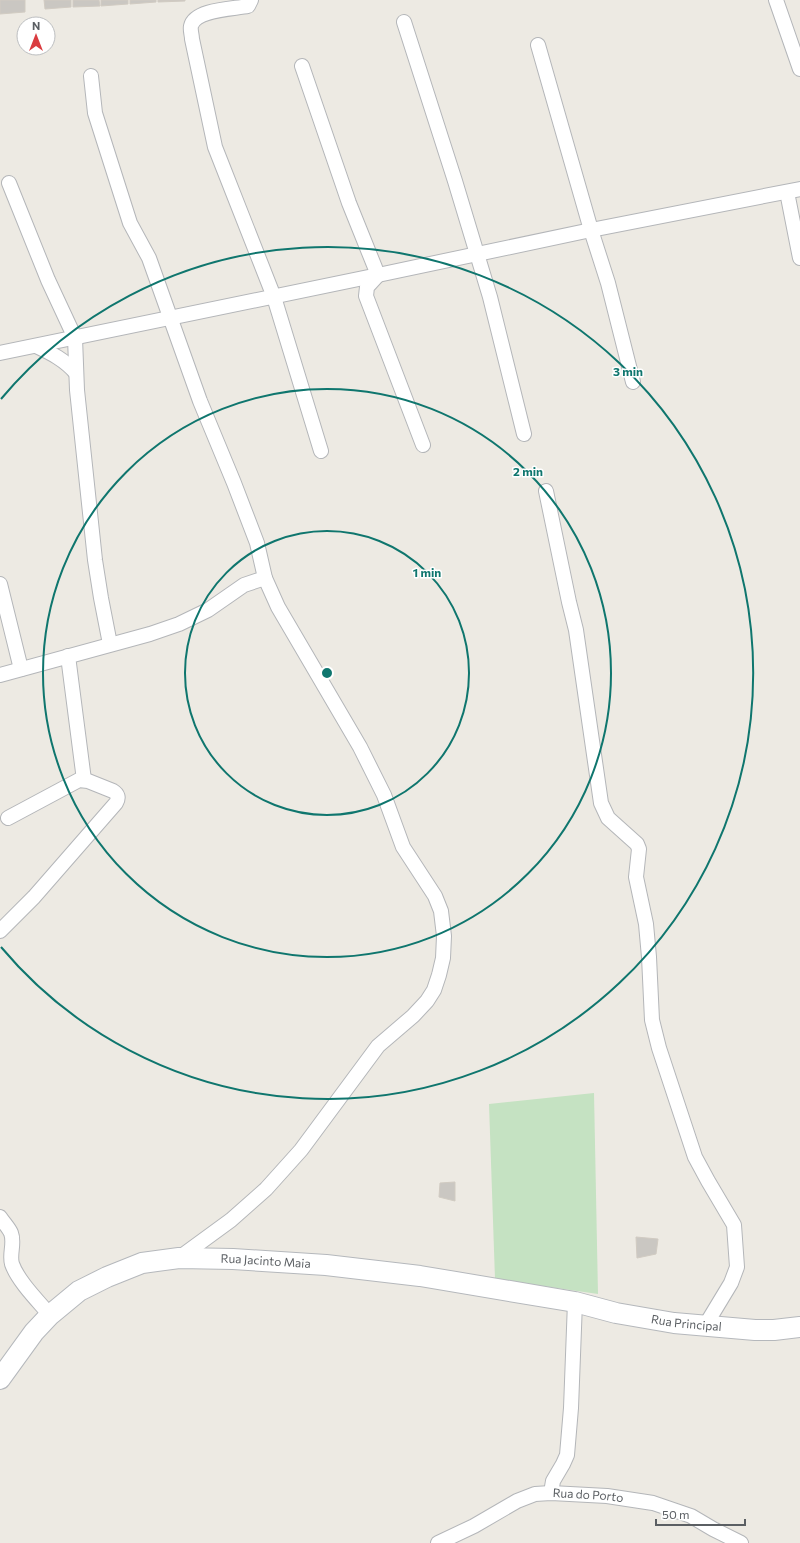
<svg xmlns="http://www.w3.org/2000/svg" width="800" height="1543" viewBox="0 0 800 1543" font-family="Commissioner,sans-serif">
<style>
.green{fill:#c5e2c2}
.building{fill:#cac7c2;stroke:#d1cbc2}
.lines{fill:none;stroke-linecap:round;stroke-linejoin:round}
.street-casing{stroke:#b4b6b9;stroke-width:16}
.secondary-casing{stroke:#b5b8bc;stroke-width:22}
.street{stroke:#fff;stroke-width:14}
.secondary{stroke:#fff;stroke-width:20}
.ring{fill:none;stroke:#0f766e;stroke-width:2}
.labels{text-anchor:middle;stroke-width:3;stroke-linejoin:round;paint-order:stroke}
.street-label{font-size:12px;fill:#5b5f63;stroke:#fff}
.centre{fill:#0f766e;stroke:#fff;stroke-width:2}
.ring-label{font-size:12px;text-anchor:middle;font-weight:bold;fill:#0f766e;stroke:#fff;stroke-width:3;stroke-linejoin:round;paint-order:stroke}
</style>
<rect width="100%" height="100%" fill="#edeae3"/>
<!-- green -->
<path class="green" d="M594 1093 598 1294 495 1279 489 1104Z"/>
<!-- building -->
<g class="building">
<path d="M0 0H25V12L0 14Z"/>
<path d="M44 0H71V7L45 9Z"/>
<path d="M73 0H99L100 6 73 7Z"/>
<path d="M101 0H128V4L101 6Z"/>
<path d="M130 0H156V2L130 4Z"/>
<path d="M158 0H185V1L158 2Z"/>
<path d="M455 1182V1201L439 1197 440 1183Z"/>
<path d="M636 1237 658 1239 656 1254 637 1258Z"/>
</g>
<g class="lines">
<defs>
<g id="street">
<path d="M251 0 248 6C234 9 195 9 191 26 190 30 192 35 192 39L215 147 274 297 321 451"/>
<path d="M776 0 800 69"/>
<path d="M404 22 455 181 490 297 524 434"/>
<path d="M538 45 591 230 608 283 633 382"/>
<path d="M302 66 349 203 378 275 367 287 366 296 423 445"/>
<path d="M91 76 95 113 130 223 149 258 200 401 234 483 257 543 265 578 278 607 360 747 384 795 403 847 435 896 441 911 444 936 443 958 439 975 434 990 427 1001 413 1016 378 1046 301 1150 266 1189 231 1220 179 1258"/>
<path d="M9 183 48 280 75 338 77 390 95 560 101 598 110 644"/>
<path d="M787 192 800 258"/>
<path d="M36 346C51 353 65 360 76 373"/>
<path d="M0 353 378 275 591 230 800 189"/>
<path d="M546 491 569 602 576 630 601 803 608 818 637 844 639 849 636 877 646 924 649 957 652 1020 659 1048 695 1157 708 1181 734 1225 737 1267 731 1283 705 1326"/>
<path d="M0 584 21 669"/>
<path d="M68 656 84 780"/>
<path d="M0 675 150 634 179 624 208 610 244 585 265 578"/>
<path d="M0 931 34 897 116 803C119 798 118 794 113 791L88 781 79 780 8 818"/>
<path d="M0 1217C3 1222 9 1228 11 1233 15 1243 9 1254 12 1264 18 1281 38 1301 50 1315"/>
<path d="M551 1493 553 1481 563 1464 567 1455 571 1408 575 1302"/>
<path id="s1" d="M438 1543 474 1526 517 1501 535 1494 551 1493 607 1496 653 1503 691 1516 713 1529 741 1543"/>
</g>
<g id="secondary">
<path id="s2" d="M0 1379 34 1332 50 1315 79 1291 107 1277 142 1263 179 1258 233 1259 326 1265 420 1276 575 1302 616 1313 674 1323 755 1330H774L800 1327"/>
</g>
</defs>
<!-- street casing -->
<use href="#street" class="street-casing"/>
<!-- secondary casing -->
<use href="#secondary" class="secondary-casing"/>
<!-- street -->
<use href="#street" class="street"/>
<!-- secondary -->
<use href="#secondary" class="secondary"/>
</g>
<!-- distance rings -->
<g class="ring">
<circle cx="327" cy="673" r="142"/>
<circle cx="327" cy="673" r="284"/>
<path d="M1 399A426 426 0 1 1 1 947"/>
</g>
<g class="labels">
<!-- street labels -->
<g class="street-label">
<text dy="4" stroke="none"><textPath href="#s2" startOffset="312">Rua Jacinto Maia</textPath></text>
<text dy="4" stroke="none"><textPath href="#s2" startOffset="738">Rua Principal</textPath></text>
<text dy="4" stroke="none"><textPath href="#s1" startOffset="162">Rua do Porto</textPath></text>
</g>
</g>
<circle cx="327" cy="673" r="6" class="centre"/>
<g class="ring-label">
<text x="628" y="376">3 min</text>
<text x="528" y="476">2 min</text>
<text x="427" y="577">1 min</text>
</g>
<!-- north arrow -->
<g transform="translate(36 36)"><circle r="19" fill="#ffffff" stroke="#bdbfc1"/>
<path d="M0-3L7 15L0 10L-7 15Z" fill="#da3c40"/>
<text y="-6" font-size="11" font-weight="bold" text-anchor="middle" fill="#5b5f63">N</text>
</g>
<!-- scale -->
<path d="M656 1519v6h89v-6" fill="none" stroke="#5b5f63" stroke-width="2"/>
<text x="662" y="1519" font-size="12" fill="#5b5f63" stroke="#ffffff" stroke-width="3" paint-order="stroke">50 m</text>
</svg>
